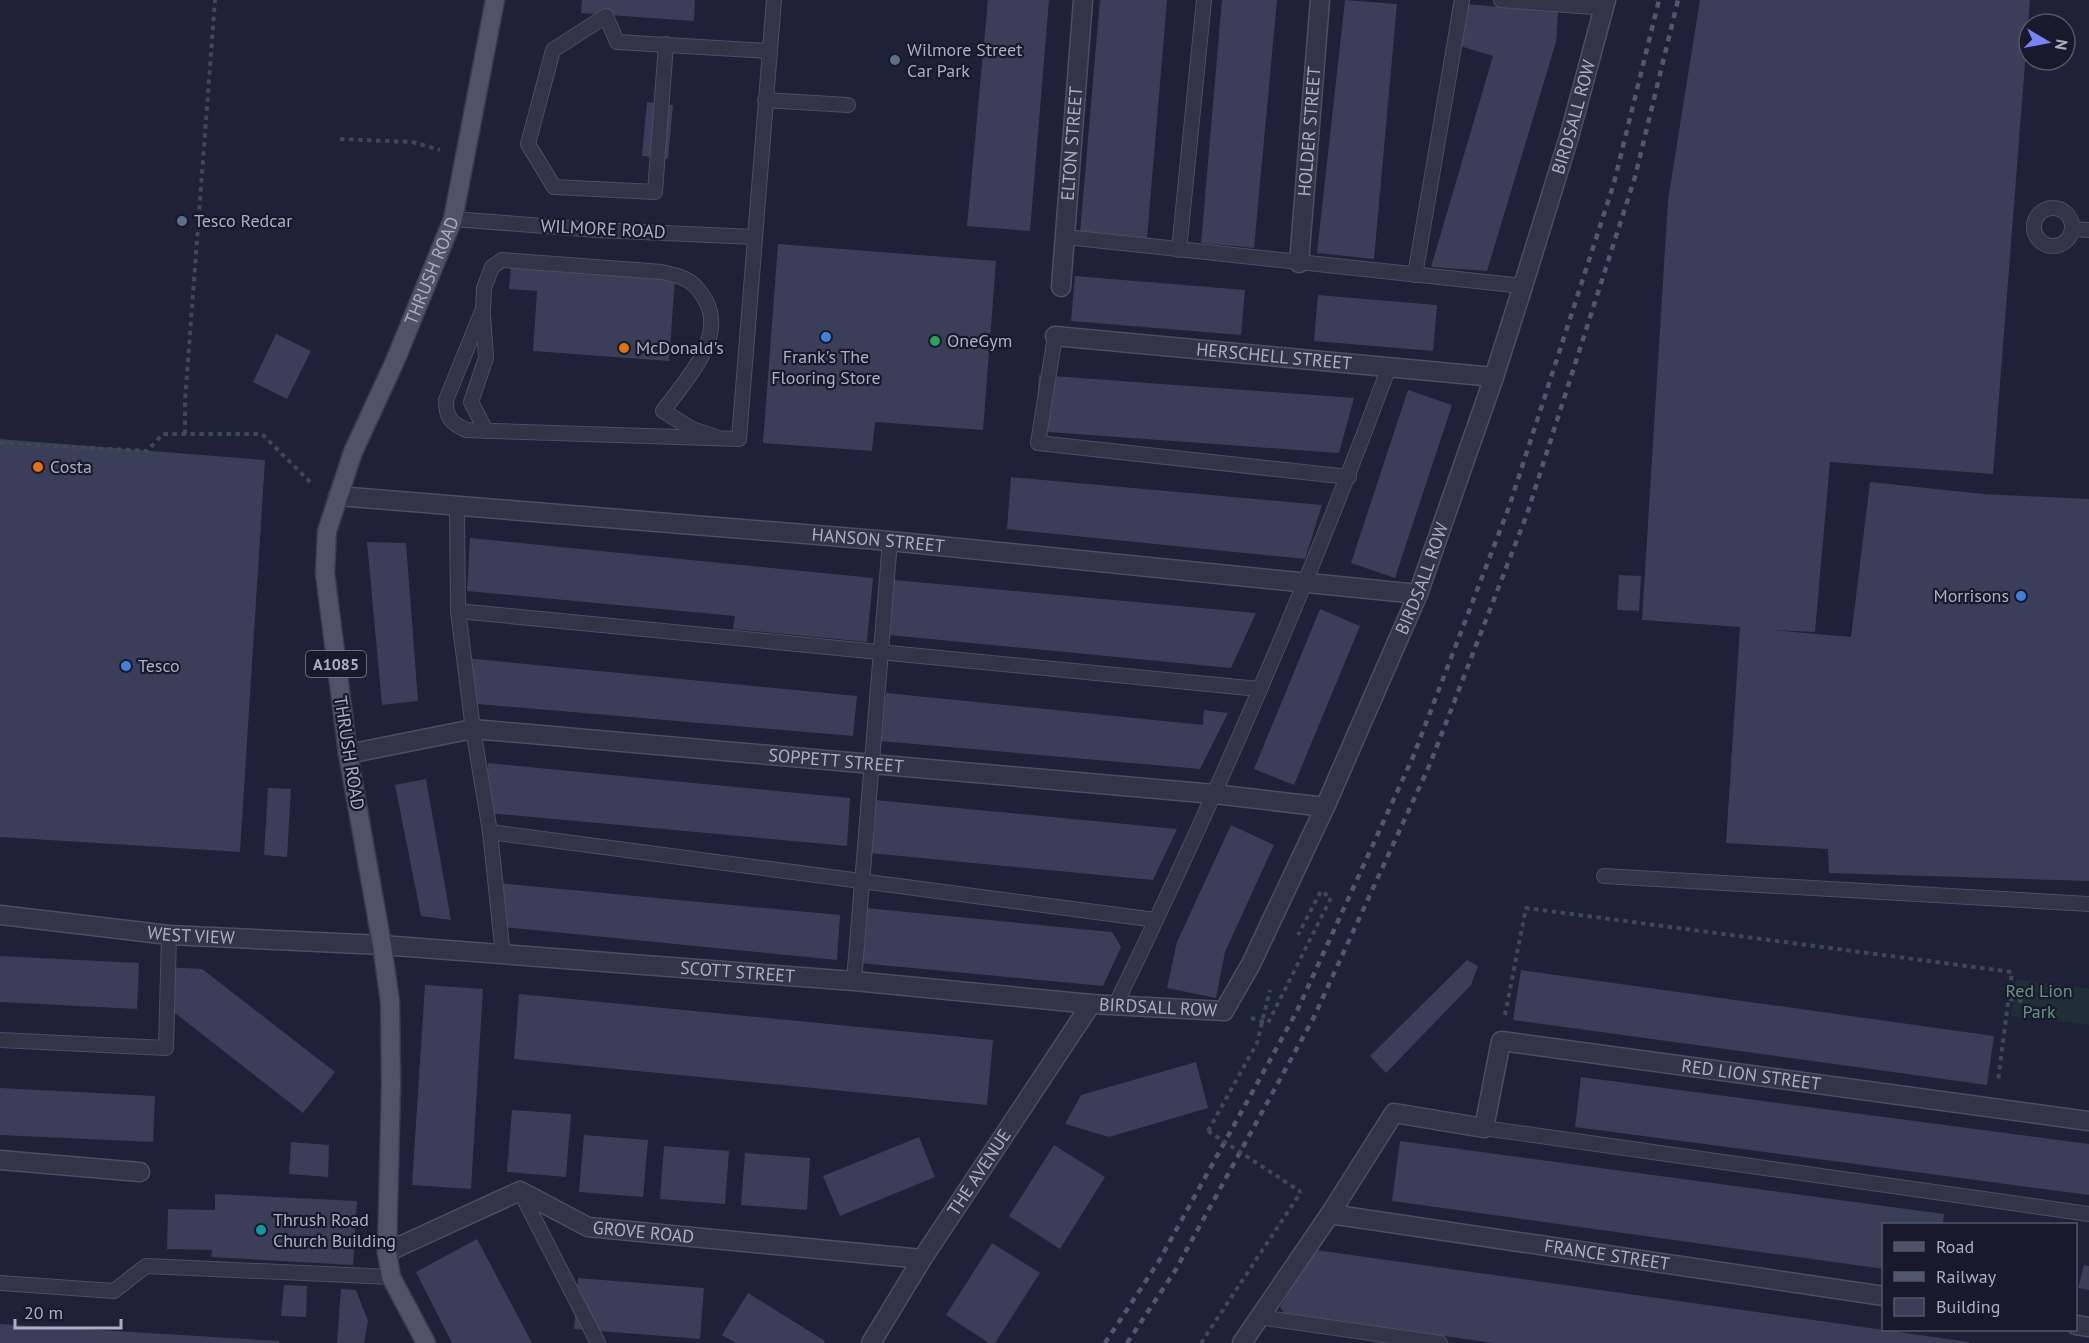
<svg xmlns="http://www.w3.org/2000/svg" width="2089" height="1343" viewBox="0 0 2089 1343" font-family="'PT Sans',sans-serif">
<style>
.green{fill:#202e38}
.building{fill:#3a3e58}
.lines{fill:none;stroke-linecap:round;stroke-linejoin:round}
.service-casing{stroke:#4c4f63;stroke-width:16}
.minor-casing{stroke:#4c4f63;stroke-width:21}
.primary-casing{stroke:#383b4e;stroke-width:21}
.path{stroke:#3b4a53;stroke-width:4;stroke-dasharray:4.5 4.5;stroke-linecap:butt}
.service{stroke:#323448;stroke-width:14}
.minor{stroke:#323448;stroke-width:18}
.primary{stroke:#4f5268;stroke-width:18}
.rail{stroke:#53566f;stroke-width:4.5;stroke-dasharray:6 6;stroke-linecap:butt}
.path-bridge{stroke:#3b4a53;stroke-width:4;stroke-dasharray:4.5 4.5;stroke-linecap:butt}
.service-dot{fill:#5c6f8a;stroke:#181a2c;stroke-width:2}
.shop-dot{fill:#3f7fe0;stroke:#181a2c;stroke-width:2}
.leisure-dot{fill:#2e9e5b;stroke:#181a2c;stroke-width:2}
.food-dot{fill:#e8710a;stroke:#181a2c;stroke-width:2}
.culture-dot{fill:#0f9aa8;stroke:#181a2c;stroke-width:2}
.labels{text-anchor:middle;stroke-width:4.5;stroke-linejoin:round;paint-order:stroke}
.shield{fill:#181a2c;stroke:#808297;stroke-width:1.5}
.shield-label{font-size:16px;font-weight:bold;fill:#acaec5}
.poi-label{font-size:18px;fill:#acaec5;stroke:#181a2c;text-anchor:start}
.street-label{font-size:18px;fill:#acaec5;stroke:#181a2c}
.park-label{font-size:18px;fill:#63967e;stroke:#181a2c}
</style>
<rect width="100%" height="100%" fill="#1e2137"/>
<!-- green -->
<path class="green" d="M2016 979 2089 989V1025L2011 1016Z"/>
<!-- building -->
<g class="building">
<path d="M582 0H695L694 21 581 13Z"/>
<path d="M988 0H1049L1030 231 967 226Z"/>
<path d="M1100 0H1167L1147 238 1080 232Z"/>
<path d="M1222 0H1277L1254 248 1201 243Z"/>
<path d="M1345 0 1397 4 1374 259 1317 253Z"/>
<path d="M1700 0H2030L1993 474 1830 462 1815 632 1773 630 1851 637 1870 482 1983 494 2089 499V881L1829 873 1828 849 1726 843 1740 627 1642 620 1668 200Z"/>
<path d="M1453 3 1558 12 1556 42 1487 271 1431 267 1493 56 1447 42Z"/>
<path d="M647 102 673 105 668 159 642 156Z"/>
<path d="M778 244 996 261 983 430 875 422 872 451 763 443Z"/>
<path d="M511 267 675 279 669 361 533 351 537 291 509 289Z"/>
<path d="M1075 276 1245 290 1241 335 1071 321Z"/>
<path d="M1318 295 1437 305 1433 351 1314 341Z"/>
<path d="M276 334 311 351 287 399 253 382Z"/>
<path d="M1039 375 1354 398 1339 453 1035 431Z"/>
<path d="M1408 390 1452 405 1395 578 1351 563Z"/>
<path d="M0 439 265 460 240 852 0 837Z"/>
<path d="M1011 477 1322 505 1305 559 1007 529Z"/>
<path d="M470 538 873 578 867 642 733 629 735 616 467 591Z"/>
<path d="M367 542 406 543 418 701 382 705Z"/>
<path d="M1619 575 1641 576 1639 611 1617 610Z"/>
<path d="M894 580 1256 613 1231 668 889 635Z"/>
<path d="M1320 609 1360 626 1294 785 1254 769Z"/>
<path d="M465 658 857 696 853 736 466 703Z"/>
<path d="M886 693 1203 725 1204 710 1228 713 1200 769 880 741Z"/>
<path d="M488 763 850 798 847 846 488 813 486 799Z"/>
<path d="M426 779 451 920 421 916 395 785Z"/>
<path d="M268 788 291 789 287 857 264 855Z"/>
<path d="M875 800 1177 829 1153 880 869 853Z"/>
<path d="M1231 825 1274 845 1225 952 1216 998 1167 988 1177 942Z"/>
<path d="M497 883 840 915 837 960 502 927Z"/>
<path d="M866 908 1112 932 1121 947 1103 986 860 963Z"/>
<path d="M0 956 139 963 137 1009 0 1002Z"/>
<path d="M1467 960 1478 966 1471 985 1386 1073 1370 1056Z"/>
<path d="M165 967 202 969 335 1072 303 1113 166 1006Z"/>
<path d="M1521 970 1994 1036 1987 1085 1513 1020Z"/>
<path d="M425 985 483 989 471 1189 412 1185Z"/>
<path d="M519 994 993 1040 987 1105 514 1059Z"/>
<path d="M1196 1062 1208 1108 1109 1137 1065 1124 1081 1095Z"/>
<path d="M1581 1077 2089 1144V1195L1575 1127Z"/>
<path d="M0 1088 155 1096 153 1142 0 1135Z"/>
<path d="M512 1110 571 1114 566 1177 507 1172Z"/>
<path d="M584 1135 648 1140 643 1197 579 1192Z"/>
<path d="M919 1137 935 1177 840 1216 823 1176Z"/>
<path d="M1400 1141 1944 1214 1943 1224H1884V1269L1392 1201Z"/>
<path d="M291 1142 329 1145 328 1177 289 1174Z"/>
<path d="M1054 1145 1105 1177 1060 1249 1009 1216Z"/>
<path d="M664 1146 729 1151 725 1204 660 1199Z"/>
<path d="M745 1153 810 1158 807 1210 741 1205Z"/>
<path d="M215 1194 357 1201 353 1265 211 1257 212 1250 167 1249 168 1209 215 1210Z"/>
<path d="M477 1239 532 1343H452L416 1272Z"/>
<path d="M992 1243 1040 1273 995 1343H989L946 1315Z"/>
<path d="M1316 1250 1969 1342V1343H1494L1285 1314 1280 1307Z"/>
<path d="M2084 1265 2089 1266V1290L2078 1288Z"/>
<path d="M578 1278 704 1288 700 1339 574 1329Z"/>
<path d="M284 1285 307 1286 306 1317 281 1316Z"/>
<path d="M341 1289 356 1290 368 1321 364 1343H337Z"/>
<path d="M748 1293 825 1341 824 1343H736L722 1335Z"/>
<path d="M0 1324 279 1341V1343H0Z"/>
</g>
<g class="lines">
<defs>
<g id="service">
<path d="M1501 0 1605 8"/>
<path d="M666 44 655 192 554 187 528 144 553 50 606 16 617 42 770 51"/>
<path d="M765 100 848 105"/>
<circle cx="2053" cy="227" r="19"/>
<path d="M453 219 597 230 754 237"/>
<path d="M2072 229 2089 230"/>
<path d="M1066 237 1523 286"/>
<path d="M1179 250 1204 0"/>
<path d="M1415 275 1462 0"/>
<path d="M483 314 486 358 471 402 486 431"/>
<path d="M1055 336 1038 443 1349 477"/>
<path d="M719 438 692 429 663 411C684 382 726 340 706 301 694 280 685 277 662 272L502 260 492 267 484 288 483 309 446 400C446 418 451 423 466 430L739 439 774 0"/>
<path d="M457 506 458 611 473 729 490 832 503 955"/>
<path d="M458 611 1259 689"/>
<path d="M490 832 1156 920"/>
<path d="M1604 876 2089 904"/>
<path d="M854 981 890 541"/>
<path d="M1115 1006C1216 797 1309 584 1389 367"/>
<path d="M0 1040 166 1048 169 935"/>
<path d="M1484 1128 2089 1214"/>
<path d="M520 1191 598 1343"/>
<path d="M0 1283 114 1291 146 1266 391 1277"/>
<path d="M1259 1317 1440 1343"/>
</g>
<g id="minor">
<path id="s1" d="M1299 263 1320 0"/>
<path id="s2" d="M1061 287 1083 0"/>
<path id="s3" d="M1055 336 1494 377"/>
<path id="s4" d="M338 496 890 541 1418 594"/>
<path id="s5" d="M348 754 473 729 1214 794 1325 807"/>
<path id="s6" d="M0 915 169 935 382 945 854 981 1091 1004 1224 1011 1251 964 1325 807 1418 594 1494 377 1523 286 1569 137 1606 0"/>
<path d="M0 1160 140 1172"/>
<path id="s7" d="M1330 1214 1884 1296"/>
<path id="s8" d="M387 1252 520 1191 588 1227 922 1259"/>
<path d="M2076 1325 2089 1327"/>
<path id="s9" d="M871 1343 922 1259 1091 1004"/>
<path id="s10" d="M1242 1343 1330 1214 1394 1113 1484 1128 1501 1041 2089 1121"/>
</g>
<g id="primary">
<path id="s11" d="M426 1343 391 1277 387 1252 391 1084 390 1002 382 945 348 754 325 573 327 531 353 452 395 361 453 219 495 0"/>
</g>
</defs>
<!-- service casing -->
<use href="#service" class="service-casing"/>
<!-- minor casing -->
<use href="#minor" class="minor-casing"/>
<!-- primary casing -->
<use href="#primary" class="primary-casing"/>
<!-- path -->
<g class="path">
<path d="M340 139 412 142 440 150"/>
<path d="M185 434V401L215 0"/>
<path d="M0 443 147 451 163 434H262L313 485"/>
<path d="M2009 999 2023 1001"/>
<path d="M1505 1015 1526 908 2012 972 1998 1081"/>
<path d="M1251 1018 1268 1023 1331 898 1321 891 1298 935"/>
<path d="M1208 1131 1257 1043 1270 990"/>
<path d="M1201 1343 1301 1192"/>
</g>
<!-- service -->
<use href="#service" class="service"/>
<!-- minor -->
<use href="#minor" class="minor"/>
<!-- primary -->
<use href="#primary" class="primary"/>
<!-- rail -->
<g class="rail">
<path d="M1105 1343 1159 1261 1297 1011 1413 757 1509 507 1614 183 1659 0"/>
<path d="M1127 1343 1175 1271 1313 1019 1430 764 1527 514 1635 177 1678 0"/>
</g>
<!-- path-bridge -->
<path class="path-bridge" d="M1208 1131 1301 1192"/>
</g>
<!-- markers -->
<g class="service-dot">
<circle cx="895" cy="60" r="6"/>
<circle cx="182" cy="221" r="6"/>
</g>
<g class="shop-dot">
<circle cx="826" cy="337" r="6"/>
<circle cx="2021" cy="596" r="6"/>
<circle cx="126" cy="666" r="6"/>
</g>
<circle class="leisure-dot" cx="935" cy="341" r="6"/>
<g class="food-dot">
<circle cx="624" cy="348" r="6"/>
<circle cx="38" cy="467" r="6"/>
</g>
<circle class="culture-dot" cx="261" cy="1230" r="6"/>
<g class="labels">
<!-- shield labels -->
<rect class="shield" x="306" y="651" width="60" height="26" rx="4.5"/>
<g class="shield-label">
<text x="336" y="670">A1085</text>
</g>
<!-- poi labels -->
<g class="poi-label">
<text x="907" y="56">Wilmore Street<tspan x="907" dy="21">Car Park</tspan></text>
<text x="194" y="227">Tesco Redcar</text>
<text x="947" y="347">OneGym</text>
<text x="636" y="354">McDonald's</text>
<text x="826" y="363" text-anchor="middle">Frank's The<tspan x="826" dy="21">Flooring Store</tspan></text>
<text x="50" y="473">Costa</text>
<text x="2009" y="602" text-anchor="end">Morrisons</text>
<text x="138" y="672">Tesco</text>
<text x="273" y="1226">Thrush Road<tspan x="273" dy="21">Church Building</tspan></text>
</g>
<!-- street labels -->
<g class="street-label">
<text dy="6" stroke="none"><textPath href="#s6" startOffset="2190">BIRDSALL ROW</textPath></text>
<text dy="6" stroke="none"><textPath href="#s1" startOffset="132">HOLDER STREET</textPath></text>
<text dy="6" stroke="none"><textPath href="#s2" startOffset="144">ELTON STREET</textPath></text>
<text transform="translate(603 229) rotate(3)" y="6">WILMORE ROAD</text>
<text dy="6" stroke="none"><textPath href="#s11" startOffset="1107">THRUSH ROAD</textPath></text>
<text dy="6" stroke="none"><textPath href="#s3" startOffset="220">HERSCHELL STREET</textPath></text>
<text dy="6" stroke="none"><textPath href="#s4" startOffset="542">HANSON STREET</textPath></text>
<text dy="6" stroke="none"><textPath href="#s6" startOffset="1704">BIRDSALL ROW</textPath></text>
<text transform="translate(349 753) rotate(81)" y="6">THRUSH ROAD</text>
<text dy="6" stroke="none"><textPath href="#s5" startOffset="492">SOPPETT STREET</textPath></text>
<text dy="6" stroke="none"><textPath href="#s6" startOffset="192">WEST VIEW</textPath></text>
<text dy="6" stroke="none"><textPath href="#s6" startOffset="740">SCOTT STREET</textPath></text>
<text dy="6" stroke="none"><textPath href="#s6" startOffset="1162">BIRDSALL ROW</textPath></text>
<text dy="6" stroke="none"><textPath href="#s10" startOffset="708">RED LION STREET</textPath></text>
<text dy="6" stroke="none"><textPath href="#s9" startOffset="202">THE AVENUE</textPath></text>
<text dy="6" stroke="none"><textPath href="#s8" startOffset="279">GROVE ROAD</textPath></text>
<text dy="6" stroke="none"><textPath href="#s7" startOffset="280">FRANCE STREET</textPath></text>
</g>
<!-- park labels -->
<g class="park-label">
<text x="2039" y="997">Red Lion<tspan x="2039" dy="21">Park</tspan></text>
</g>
</g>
<!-- legend -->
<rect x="1882" y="1223" width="195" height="108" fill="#181a2c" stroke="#535569" stroke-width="1.5"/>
<rect x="1894" y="1242" width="30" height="9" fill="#4f5268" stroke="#535569" stroke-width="1.5"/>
<text x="1936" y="1253" font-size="18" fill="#acaec5">Road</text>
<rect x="1894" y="1272" width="30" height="9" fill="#53566f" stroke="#535569" stroke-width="1.5"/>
<text x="1936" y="1283" font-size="18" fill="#acaec5">Railway</text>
<rect x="1894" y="1298" width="30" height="18" fill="#3a3e58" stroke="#535569" stroke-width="1.5"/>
<text x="1936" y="1313" font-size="18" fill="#acaec5">Building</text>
<!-- north arrow -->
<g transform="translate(2047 42) rotate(100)"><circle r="28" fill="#181a2c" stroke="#535569" stroke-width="1.5"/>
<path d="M0-4.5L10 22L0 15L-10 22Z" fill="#7884fd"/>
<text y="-9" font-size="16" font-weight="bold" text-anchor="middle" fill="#acaec5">N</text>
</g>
<!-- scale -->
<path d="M15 1319v9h106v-9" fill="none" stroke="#acaec5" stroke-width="3"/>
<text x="24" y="1319" font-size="18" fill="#acaec5" stroke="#181a2c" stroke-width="4.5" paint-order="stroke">20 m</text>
</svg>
